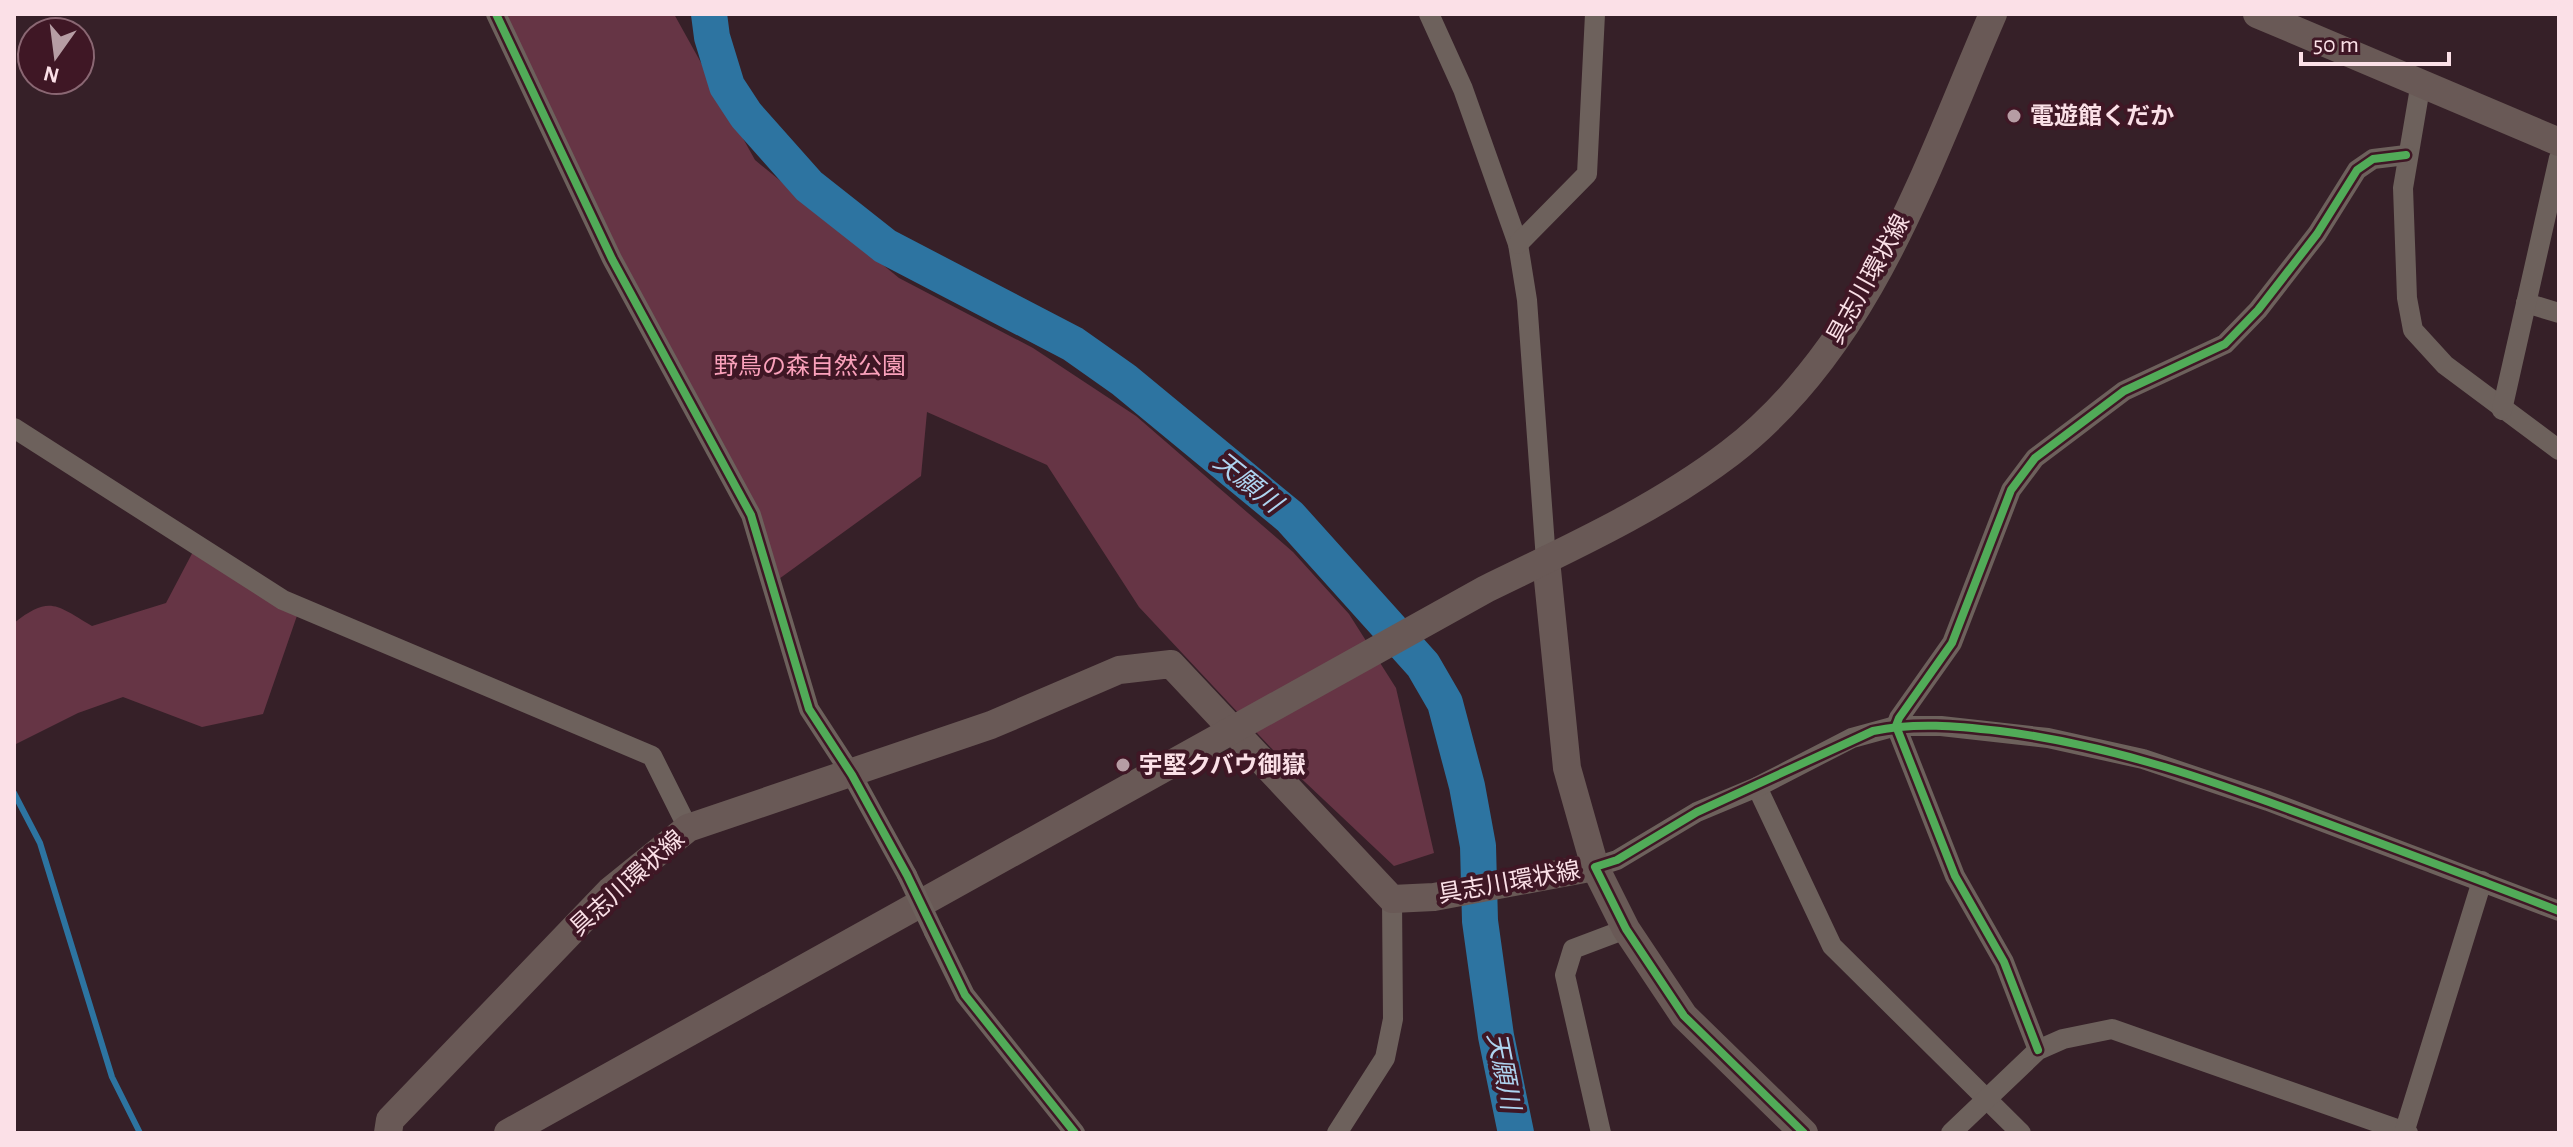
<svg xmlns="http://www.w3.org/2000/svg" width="2573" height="1147" viewBox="0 0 2573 1147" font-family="'Alegreya Sans','Noto Sans JP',sans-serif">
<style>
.green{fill:#663545}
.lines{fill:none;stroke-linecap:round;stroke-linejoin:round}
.stream{stroke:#2d74a1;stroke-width:6}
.river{stroke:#2d74a1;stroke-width:36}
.street{stroke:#6d615c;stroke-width:20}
.secondary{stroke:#695956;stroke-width:28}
.street-bridge{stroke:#6d615c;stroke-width:20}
.cycleway-casing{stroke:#3f1725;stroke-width:13}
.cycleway{stroke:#51ab58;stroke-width:8}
.poi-dot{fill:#b69da4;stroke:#3f1725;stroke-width:3}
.labels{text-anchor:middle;stroke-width:8;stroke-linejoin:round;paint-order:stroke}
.poi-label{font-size:24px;font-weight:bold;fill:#fbe0e7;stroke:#3f1725;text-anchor:start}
.street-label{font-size:24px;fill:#fbe0e7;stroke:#3f1725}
.park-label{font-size:24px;fill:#faa1bb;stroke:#3f1725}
.water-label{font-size:26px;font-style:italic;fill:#aed3ef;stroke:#3f1725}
</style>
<rect width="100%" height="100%" fill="#362028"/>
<!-- green -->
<g class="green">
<path d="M496 14H674L755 160 899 278 1033 348 1136 416 1293 552 1349 614 1396 688 1434 853 1394 866 1288 766 1139 607 1047 465 927 412 921 476 772 584 751 515Z"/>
<path d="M196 546 300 607 263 714 202 727 123 697 78 713 14 745V623C50 595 56 605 92 626L166 603Z"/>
</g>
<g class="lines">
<!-- stream -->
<path class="stream" d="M14 793 40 843 112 1077 140 1133"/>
<!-- river -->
<path class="river" d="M709 14 712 37 727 86 746 115 809 186 885 246 1073 344 1124 380 1290 517 1423 665 1445 703 1467 786 1478 846 1480 921 1496 1036 1516 1133"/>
<!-- street -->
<g class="street">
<path d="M496 14 612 259 751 515 809 709 852 775 907 875"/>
<path d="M1429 14 1463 89 1518 244 1527 300 1546 560"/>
<path d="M2421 82 2403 188 2407 298 2413 330 2445 365 2559 450"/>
<path d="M1518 244 1587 174 1595 14"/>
<path d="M2526 303 2559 313"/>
<path d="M2502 410 2559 158"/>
<path d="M14 428 283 600 652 756 688 828"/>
<path d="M1757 787 1832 946 2021 1133"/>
<path d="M1595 867 1617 860 1697 812 1757 787 1852 738 1896 726H1941L2048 738 2143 759 2268 801 2559 911"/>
<path d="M934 932 965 995 1075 1133"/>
<path d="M2038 1050 2004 962 1955 876 1896 726 1899 718 1952 643 2011 490 2035 458 2124 391 2225 344 2258 310 2317 234 2357 170 2373 159 2406 155"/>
<path d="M1337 1133 1385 1058 1393 1019 1392 899"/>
<path d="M1601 1133 1565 975 1573 949 1626 929"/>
<path d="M1951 1133 2038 1050 2063 1039 2112 1029 2408 1133"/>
<path d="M2404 1133 2482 881"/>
</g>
<!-- secondary -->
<g class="secondary">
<path d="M2257 14 2559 142"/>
<path d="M1595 867 1626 929 1684 1016 1804 1133"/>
<path d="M388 1133 390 1120 610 891 688 828 991 725 1119 670 1171 664 1392 899 1434 897 1595 867 1567 768 1546 560"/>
<path d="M508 1133 1486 589C1570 548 1655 510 1730 453 1869 346 1926 168 1993 14"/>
</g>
<!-- street-bridge -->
<path class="street-bridge" d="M907 875 934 932"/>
<defs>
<g id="cycleway">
<path d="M496 14 612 259 751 515 809 709 852 775 907 875 965 995 1075 1133"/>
<path d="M2038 1050 2004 962 1955 876 1896 726 1899 718 1952 643 2011 490 2035 458 2124 391 2225 344 2258 310 2317 234 2357 170 2373 159 2406 155"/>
<path d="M1804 1133 1684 1016 1626 929 1595 867 1617 860 1697 812 1873 731C1915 722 1957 726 2000 731 2114 745 2219 783 2326 823 2404 852 2482 881 2559 911"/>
</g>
</defs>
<!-- cycleway casing -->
<use href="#cycleway" class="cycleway-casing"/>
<!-- cycleway -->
<use href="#cycleway" class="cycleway"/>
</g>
<!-- markers -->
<g class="poi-dot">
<circle cx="2014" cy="116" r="8"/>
<circle cx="1123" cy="765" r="8"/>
</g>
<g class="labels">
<!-- poi labels -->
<g class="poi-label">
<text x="2030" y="124">電遊館くだか</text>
<text x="1139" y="773">宇堅クバウ御嶽</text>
</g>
<!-- street labels -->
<g class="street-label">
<text transform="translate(1868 279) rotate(-61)" y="8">具志川環状線</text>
<text transform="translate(1509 882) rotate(-10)" y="8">具志川環状線</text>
<text transform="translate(627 883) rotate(-42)" y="8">具志川環状線</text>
</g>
<!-- park labels -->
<g class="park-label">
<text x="810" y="374">野鳥の森自然公園</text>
</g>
<!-- water labels -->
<g class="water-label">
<text transform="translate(1248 482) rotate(39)" y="9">天願川</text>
<text transform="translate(1504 1071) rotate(79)" y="9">天願川</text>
</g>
</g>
<!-- border -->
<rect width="2573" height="1147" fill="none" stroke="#fbe0e7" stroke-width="32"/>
<!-- north arrow -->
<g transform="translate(56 56) rotate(194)"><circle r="38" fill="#3f1725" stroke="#8a6773" stroke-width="2"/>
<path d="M0-6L14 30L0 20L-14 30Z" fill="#b69da4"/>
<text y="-12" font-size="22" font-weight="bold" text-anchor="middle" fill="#fbe0e7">N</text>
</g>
<!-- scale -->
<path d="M2301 52v12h148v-12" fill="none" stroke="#fbe0e7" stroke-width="4"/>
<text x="2313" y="52" font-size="24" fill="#fbe0e7" stroke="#3f1725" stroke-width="6" paint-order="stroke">50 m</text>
</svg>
